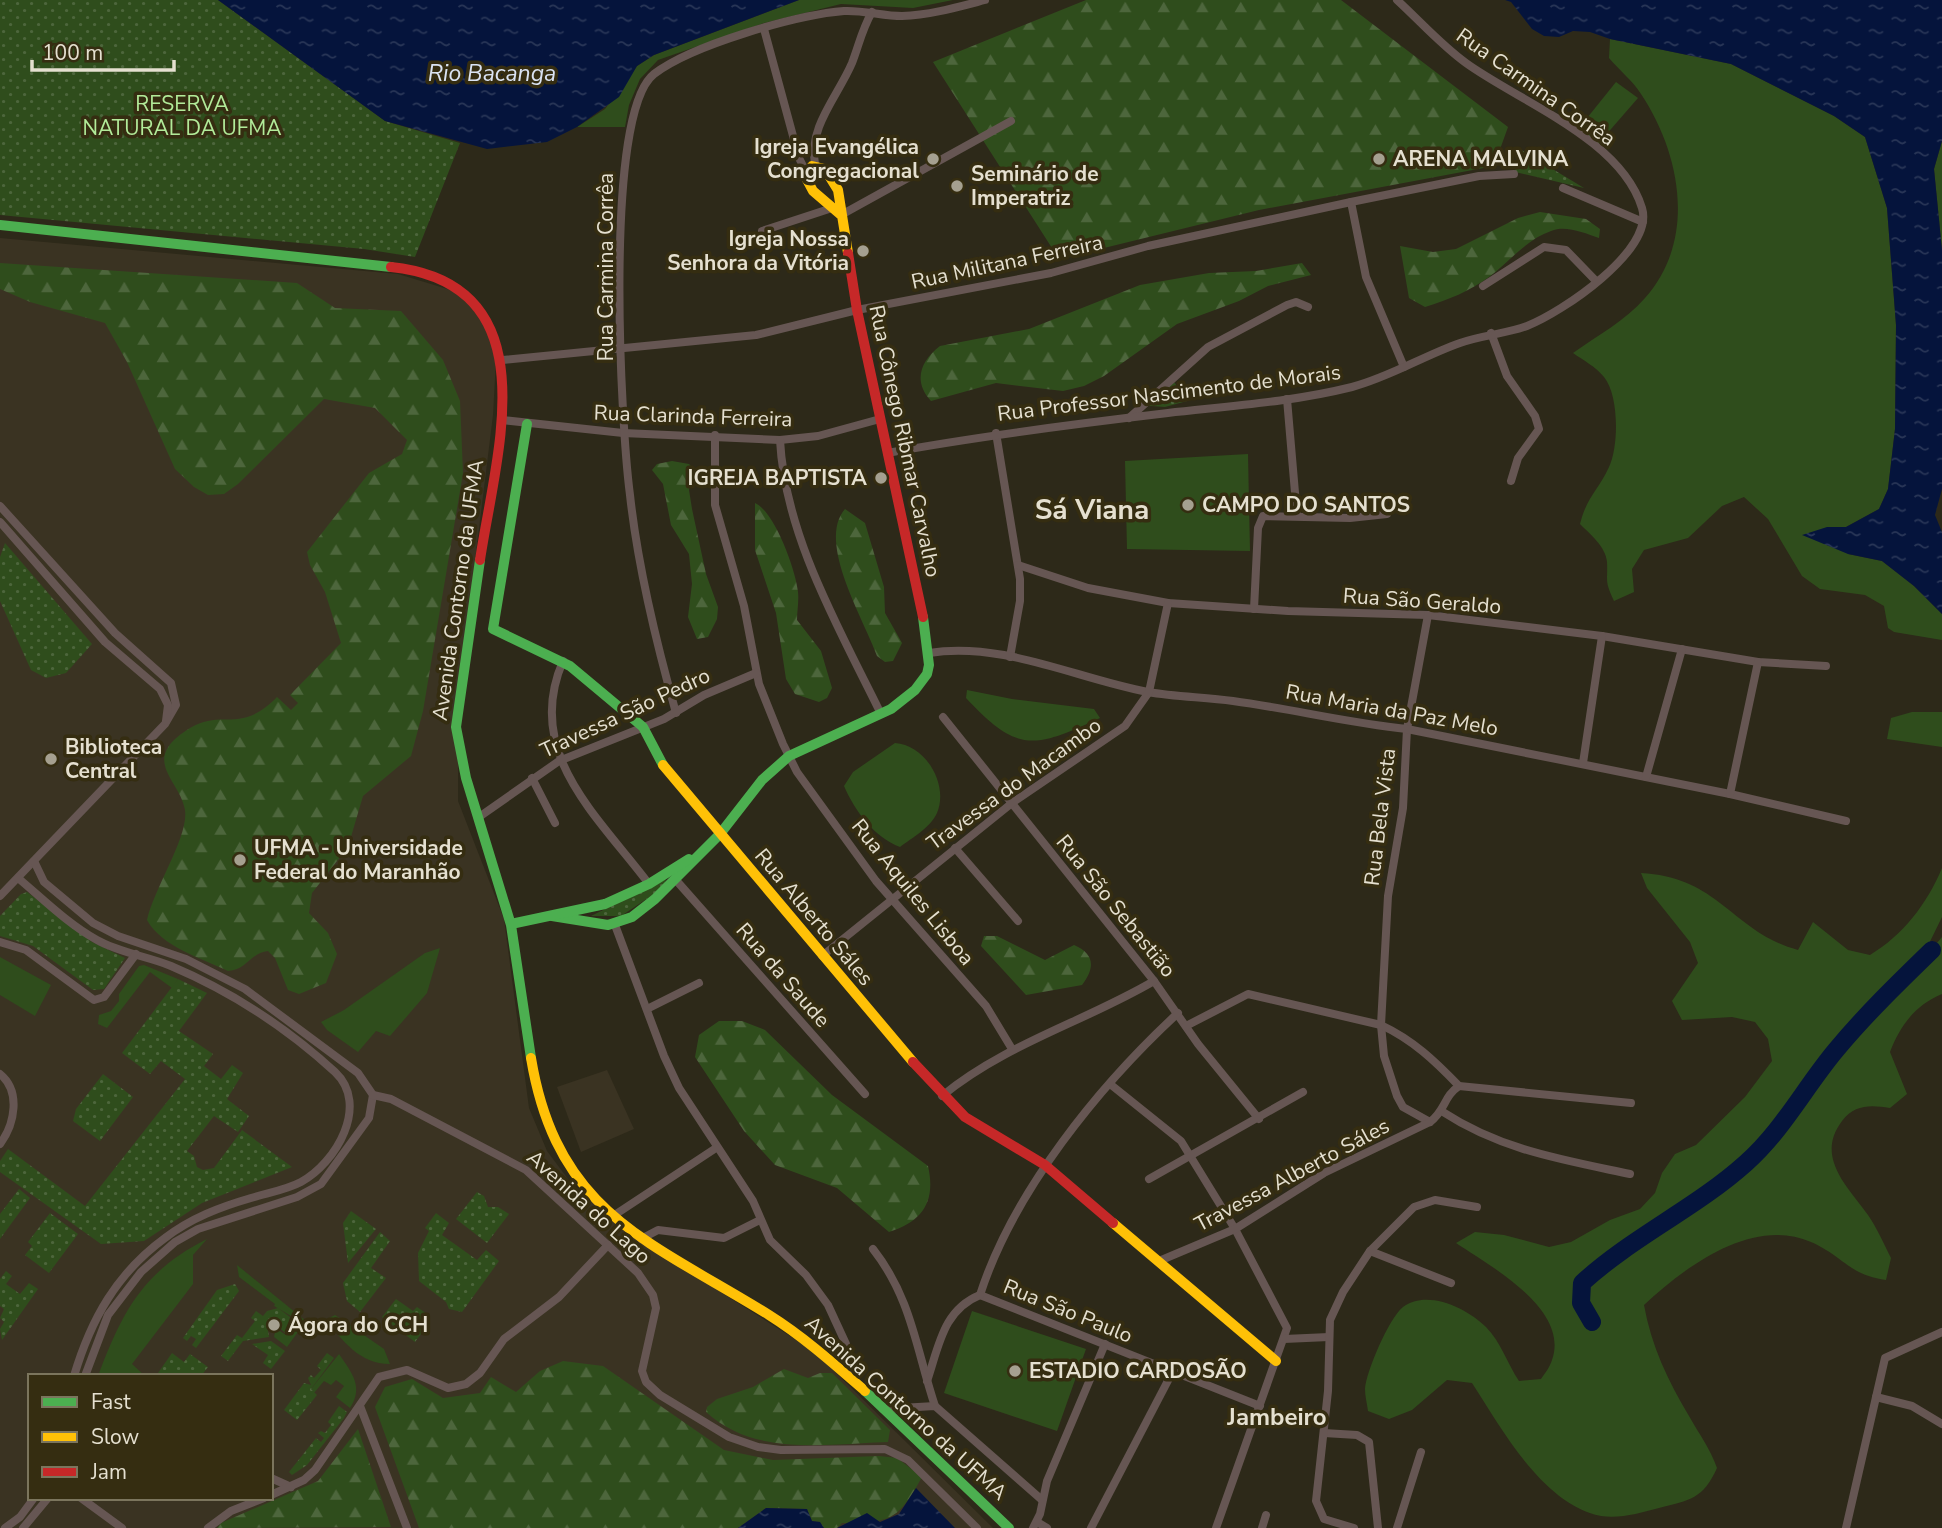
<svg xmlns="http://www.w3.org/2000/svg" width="1942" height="1528" viewBox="0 0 1942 1528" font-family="'Nunito Sans',sans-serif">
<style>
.education{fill:#3a3322;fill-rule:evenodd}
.grass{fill:#2f4d1c}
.forest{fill:url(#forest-firs)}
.park{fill:url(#park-dots)}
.water{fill:url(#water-ripples)}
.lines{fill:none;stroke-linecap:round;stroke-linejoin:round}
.river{stroke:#05143c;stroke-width:18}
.street{stroke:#665653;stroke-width:8}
.fast{stroke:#4caf50;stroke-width:10}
.slow{stroke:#ffc107;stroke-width:10}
.jam{stroke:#c62828;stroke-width:10}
.poi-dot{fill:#a5a090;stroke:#352d11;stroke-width:2.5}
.labels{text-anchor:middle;stroke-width:7;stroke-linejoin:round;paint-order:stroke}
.street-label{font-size:21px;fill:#e5e0d0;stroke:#352d11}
.park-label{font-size:21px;fill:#b2eb99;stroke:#352d11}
.poi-label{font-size:21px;font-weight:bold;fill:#e5e0d0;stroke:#352d11;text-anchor:start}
.water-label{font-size:23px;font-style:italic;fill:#dae3f3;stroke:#352d11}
.quarter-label{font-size:24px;font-weight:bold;fill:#e5e0d0;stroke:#352d11}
.district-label{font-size:28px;font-weight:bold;fill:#e5e0d0;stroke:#352d11}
</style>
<defs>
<pattern id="forest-firs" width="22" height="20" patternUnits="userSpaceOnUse" patternTransform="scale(1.75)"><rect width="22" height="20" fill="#2f4d1c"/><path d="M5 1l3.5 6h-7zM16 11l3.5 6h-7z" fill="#4d663c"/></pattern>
<pattern id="park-dots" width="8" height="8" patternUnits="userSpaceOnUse" patternTransform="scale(1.75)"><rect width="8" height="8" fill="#2f4d1c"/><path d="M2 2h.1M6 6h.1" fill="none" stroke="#4d663c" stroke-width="1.8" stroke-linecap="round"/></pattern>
<pattern id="water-ripples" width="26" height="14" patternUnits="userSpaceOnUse" patternTransform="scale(1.75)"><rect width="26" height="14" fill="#05143c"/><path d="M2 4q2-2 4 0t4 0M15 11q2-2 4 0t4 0" fill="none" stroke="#293657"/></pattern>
</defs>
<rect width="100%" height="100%" fill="#2d2919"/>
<!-- education -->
<g class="education">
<path d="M0 238 398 274 467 295 497 341 493 415 458 699V801L504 919 529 1108 547 1151 571 1183 645 1244 815 1352 993 1528H0ZM30 1376H271V1498H30Z"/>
<path d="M607 1070 634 1129 581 1152 557 1087Z"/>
</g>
<!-- grass -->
<g class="grass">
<path d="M799 0H953L913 8 841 4 764 23 658 60 640 79 629 105 625 127H577L605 109 637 66 654 55Z"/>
<path d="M1610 39 1731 64 1834 116 1865 137 1887 208 1896 325 1895 429 1888 489 1879 509 1846 527H1827L1848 554 1882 561 1914 586 1942 614V640L1894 632 1888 628 1884 606 1865 595 1820 589 1802 576 1768 519 1744 497 1722 506 1688 538 1644 550 1632 569 1634 592 1614 601C1604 580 1608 582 1607 562 1606 547 1590 534 1580 524 1587 496 1598 491 1609 467 1619 446 1619 395 1604 377 1596 367 1583 360 1573 353 1598 335 1625 321 1645 298 1697 240 1681 154 1641 94 1633 81 1619 70 1609 58Z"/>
<path d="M1616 82 1638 98 1598 144 1579 128Z"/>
<path d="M1942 141V250L1934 169Z"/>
<path d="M1248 454 1250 551 1127 549 1125 461Z"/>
<path d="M967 690 1012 699 1094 709 1100 718C1034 749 1017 753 966 698Z"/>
<path d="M1912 712H1942V747L1887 739 1891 718Z"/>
<path d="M895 743C926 745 949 785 937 813 931 827 912 838 900 847 874 837 855 811 844 786L853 772Z"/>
<path d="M1942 868V917L1919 964 1942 937V994C1915 1005 1900 1026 1890 1052L1907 1094 1890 1108C1871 1105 1855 1104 1842 1121 1815 1157 1847 1186 1868 1215 1877 1228 1884 1244 1891 1258L1886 1280C1849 1275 1843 1256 1811 1242 1752 1216 1685 1267 1644 1305 1651 1345 1668 1381 1689 1416 1699 1434 1710 1448 1717 1468 1703 1499 1690 1500 1659 1508 1640 1513 1620 1519 1601 1516 1542 1504 1502 1429 1472 1383L1447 1380 1412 1410 1389 1419 1368 1411C1367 1404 1365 1396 1365 1389 1366 1372 1389 1318 1403 1307 1427 1289 1467 1308 1486 1327 1501 1342 1507 1363 1519 1381L1541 1379C1545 1373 1550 1367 1552 1360 1570 1309 1490 1266 1456 1243L1475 1232 1504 1235 1549 1247 1571 1242 1610 1220 1640 1209 1655 1193 1662 1173 1675 1154 1696 1145 1745 1097 1772 1061 1768 1039 1755 1022 1732 1017 1682 1020 1672 1001 1698 963 1690 942 1647 888 1641 873C1720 877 1732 932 1798 950L1813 922 1848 950 1870 955C1903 935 1927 904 1942 868Z"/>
<path d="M440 948 427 993 390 1036 376 1031 358 1052 327 1030 321 1022 344 1010 425 953Z"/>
<path d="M0 957 51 985 35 1016 0 995Z"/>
<path d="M144 965 178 979 172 988 150 972 107 1028 98 1024 99 1015 111 1011 119 1001V994L139 966Z"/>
<path d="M207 1239 193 1255V1284L132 1364 145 1376H98C122 1312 143 1271 207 1239Z"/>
<path d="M237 1265 306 1321 287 1347 274 1337 275 1332 280 1331 286 1335 292 1327 291 1316 274 1306 275 1304 239 1277Z"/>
<path d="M972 1311 1086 1349 1057 1431 944 1393Z"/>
<path d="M335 1315 384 1349 390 1364C359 1364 344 1341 325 1320Z"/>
<path d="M339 1354C352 1373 364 1387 350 1408L336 1397 344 1386 336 1380 331 1385 324 1381 314 1393 311 1389Z"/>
</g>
<!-- forest -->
<g class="forest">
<path d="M1086 0H1341L1508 127 1494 166 1259 210 1059 259 933 62Z"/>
<path d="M1540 212 1586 219 1600 229 1599 238C1584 233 1566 225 1551 231 1527 239 1509 262 1489 277 1470 291 1448 300 1425 307L1409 298 1400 246 1433 252 1456 249 1518 218Z"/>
<path d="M0 263 297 283 335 308 401 311 443 360 460 401 463 473 423 711 411 756 363 796 348 847 312 893 309 913 328 933 337 954 326 983 299 994 288 990 275 958 268 951C250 953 247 970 228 971 201 958 162 947 147 920 154 888 189 836 185 810 180 779 138 760 190 728 223 708 240 735 277 697L291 710 298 703 290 695 341 643 325 592 310 565 307 552 369 473 402 454 407 440 375 408 324 399 238 484 224 494 208 495 194 487 175 469 127 362 105 323 30 302 0 289Z"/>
<path d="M1302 263 1311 275 1268 286 1239 301 1177 324 1104 376 1084 386 1063 391 996 383 931 401C913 382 920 361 940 346L1029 329 1140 285 1209 273 1256 271Z"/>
<path d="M672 461 689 464 695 470 689 490 692 509 706 574 718 607 717 619 708 637 697 639 688 617 692 584 689 554 671 525 663 484 652 470 657 464Z"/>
<path d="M755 503C775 512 796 571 798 592 799 601 797 612 797 620L821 651 832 688 827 698 819 702 795 694 786 679 776 613 755 550Z"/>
<path d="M845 509 865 523 884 587 885 613 902 643 893 661 885 662 877 656C865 621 816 542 845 509Z"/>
<path d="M984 936H997L1045 960 1074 945C1095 954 1095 968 1082 985L1026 995 981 946Z"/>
<path d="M719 1021H742L765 1030 832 1095 928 1166C936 1201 923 1221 889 1232L837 1188 775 1165 744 1131 695 1057 699 1035Z"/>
<path d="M563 1361 603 1366 724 1450 773 1460 879 1456 897 1458 922 1477C897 1522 891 1522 842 1523L837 1528H824L820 1522 812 1521 807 1509 766 1508 738 1528H419L375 1407 385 1387 412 1379 443 1398 480 1393 491 1377 516 1392 540 1371Z"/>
<path d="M784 1369 808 1378 820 1373H832L890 1430 888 1442C826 1444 755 1457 706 1412L707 1407 717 1399 753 1387Z"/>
<path d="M358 1429 391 1527 217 1528 221 1523 318 1481Z"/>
</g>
<!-- park -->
<g class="park">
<path d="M0 0H218L385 121 460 143 415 257 364 249 0 215Z"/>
<path d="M1518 148 1584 188 1515 172Z"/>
<path d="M1172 379 1187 401 1165 407 1138 405Z"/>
<path d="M5 543 92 644 66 673 46 678 31 670 0 601V557Z"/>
<path d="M666 879 663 888 621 916H591Z"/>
<path d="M27 892 92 942 125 958 104 989 93 990 33 946 0 936V916L21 894Z"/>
<path d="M178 979 207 993 179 1031 213 1054 204 1066 221 1079 232 1065 243 1073 227 1099 249 1116 238 1132 214 1116 187 1151 194 1156 197 1167 203 1170 214 1168 242 1130 292 1167 202 1203 144 1241 101 1244 0 1172V1161L8 1149 85 1206 185 1079 161 1061 150 1074 122 1053Z"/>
<path d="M103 1074 133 1097 100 1141 73 1121 76 1109Z"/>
<path d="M19 1189 30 1198 0 1239V1214Z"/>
<path d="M477 1192 484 1196 488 1207H498L509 1214 487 1243 456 1219Z"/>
<path d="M351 1211 376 1229 348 1263 343 1223Z"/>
<path d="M50 1213 78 1234 49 1273 25 1255 32 1246 28 1242Z"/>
<path d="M436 1213 449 1223 442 1235 477 1260 486 1250 499 1261 462 1312 449 1309 446 1302 419 1281 418 1253 429 1231 425 1228Z"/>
<path d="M380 1232 390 1241 371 1268 386 1278 360 1312 347 1301 343 1283Z"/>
<path d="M6 1271 12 1276 6 1284 20 1294 29 1283 38 1289 2 1340 0 1329 4 1322 0 1318 4 1309 0 1306V1279Z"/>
<path d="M235 1284 239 1291 196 1348 192 1345 196 1339 191 1336 187 1341 183 1338 217 1290Z"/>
<path d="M396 1299 413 1311 417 1307 427 1314 421 1321 427 1326 415 1342 382 1317Z"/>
<path d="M278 1308 290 1317 286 1334 281 1329 270 1330 267 1324 269 1337 243 1341 228 1361 221 1356 237 1335 242 1338 255 1321 251 1318 256 1311 263 1316 267 1311Z"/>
<path d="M271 1341 285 1351 271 1369 263 1363 268 1355 252 1344Z"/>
<path d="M172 1353 184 1362 190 1354 208 1367 201 1376 158 1373Z"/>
<path d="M327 1353 334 1358 311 1389 317 1395 297 1420 284 1410 304 1383 311 1385 308 1378 311 1375 314 1378 321 1370 317 1366Z"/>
<path d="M339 1406 347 1412 344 1418 307 1465 292 1475 289 1472 316 1438 321 1442 324 1438 318 1433 321 1431 325 1433 331 1425 328 1422Z"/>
</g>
<!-- water -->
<g class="water">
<path d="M218 0H799L654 55 637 66 619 97 577 127 547 142 487 149 385 121Z"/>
<path d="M1505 0H1942V141L1934 169 1942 250V489L1935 515 1942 532V614L1914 586 1882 561 1848 554 1802 535 1827 527H1846L1879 509 1888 489 1895 429 1896 325 1887 208 1865 137 1834 116 1731 64 1610 39 1590 32 1573 31 1559 37 1544 36 1532 29 1511 2Z"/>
<path d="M916 1488 955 1528H837L867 1513 880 1522 899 1514Z"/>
<path d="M766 1508 807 1509 812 1521 820 1522 824 1528H738Z"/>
</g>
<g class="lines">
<!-- river -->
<path class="river" d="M1592 1322 1581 1303 1582 1283C1632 1237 1696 1208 1746 1163 1783 1130 1805 1087 1836 1050 1865 1015 1899 982 1932 950"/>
<!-- street -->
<g class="street">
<path d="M764 29 799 158 806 172"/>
<path d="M815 164C808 127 838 96 852 63 859 45 862 29 872 12"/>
<path d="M1563 188 1643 222"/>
<path d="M1351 202 1366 277 1404 367"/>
<path d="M841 215 1011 121"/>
<path d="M762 231 832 208"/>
<path d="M1483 286 1544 247 1566 250 1596 281"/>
<path d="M1491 333 1507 376 1535 416 1539 429 1518 458 1511 481"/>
<path d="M503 360 756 335 857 310 1051 273 1148 246 1351 202 1479 176 1514 174"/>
<path d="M1287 399 1297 516"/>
<path d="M1129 418 1208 347 1287 305 1296 302 1308 307"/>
<path d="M502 420 623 433 780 440 818 436 880 419"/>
<path d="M996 433 1020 579V601L1010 657"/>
<path d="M715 435V505L744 606 759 684 783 744 797 772 876 881 986 1006 1012 1049"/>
<path d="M780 440C785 536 839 628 881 714"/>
<path d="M887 453C980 436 1074 424 1168 413 1230 406 1292 402 1352 387 1390 377 1423 356 1460 343 1482 335 1506 334 1527 326 1561 313 1655 250 1642 208 1621 139 1520 102 1466 63 1441 45 1420 21 1397 0"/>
<path d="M0 506 115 633 171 683 176 705 165 724 0 896"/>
<path d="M0 522 105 642 160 689 168 705 166 721"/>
<path d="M1018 565 1088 588 1168 603 1288 611 1428 615 1602 636 1758 662 1826 666"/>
<path d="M1254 609 1258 528 1263 516 1350 518 1387 514"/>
<path d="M1428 615 1407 729 1403 808 1388 896 1381 1025 1384 1056 1397 1096 1403 1107 1430 1122"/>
<path d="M929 653C1003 641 1077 679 1148 692 1176 697 1205 697 1233 701 1292 709 1348 723 1407 729L1730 794 1846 821"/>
<path d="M563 661C523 753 598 816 649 884"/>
<path d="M676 713C656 642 638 569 630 495 621 427 603 114 654 74 692 45 796 15 844 11 863 10 883 16 902 16 930 15 958 7 985 0"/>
<path d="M943 717 1154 981 1198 1044 1259 1119"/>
<path d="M1583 763 1602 636"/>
<path d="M1646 777 1682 649"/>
<path d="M532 778 555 823"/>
<path d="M1730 794 1758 662"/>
<path d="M479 817 559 761 664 719 704 695 756 673"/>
<path d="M955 848 1018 921"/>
<path d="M34 861 44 882 93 923 118 936 186 959 245 989 358 1073 373 1095 369 1118 321 1184 297 1197 198 1229 175 1242 141 1272 108 1315 85 1376"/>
<path d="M18 878C43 899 68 924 97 940 120 953 147 956 171 966 230 991 287 1028 335 1072 370 1105 336 1163 301 1182 286 1190 267 1193 251 1198 220 1207 191 1218 165 1238 117 1273 91 1319 74 1376"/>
<path d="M675 879 865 1094"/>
<path d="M615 925 664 1056 679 1088 753 1201 770 1240 806 1275 828 1305 846 1344 851 1363V1379"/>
<path d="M0 942 26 950 94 1000 104 997 136 954"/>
<path d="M822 956 1012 803 1125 726 1149 692 1168 603"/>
<path d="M647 1009 699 983"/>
<path d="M1186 1026 1248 994 1381 1025C1413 1040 1435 1061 1459 1086"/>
<path d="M0 1074C21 1091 15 1124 0 1144"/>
<path d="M1110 1084 1181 1141 1235 1229 1287 1328 1216 1528"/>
<path d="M373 1095 391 1099 526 1170 638 1273 653 1295 656 1308 642 1371 646 1382 660 1395 729 1437 758 1447 781 1450 885 1449 908 1460 977 1528"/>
<path d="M942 1096C1005 1044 1084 1022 1154 981"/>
<path d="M1443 1112C1501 1150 1564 1160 1630 1174"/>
<path d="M1149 1179 1303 1092"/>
<path d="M613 1216 716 1148"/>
<path d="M641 1239 658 1230 724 1238 760 1220"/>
<path d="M873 1249C912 1299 916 1349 935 1406"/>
<path d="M1370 1251 1451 1283"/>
<path d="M1159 1261 1235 1229 1324 1173 1430 1122C1446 1110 1443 1097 1459 1086L1631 1103"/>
<path d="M980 1295C1013 1192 1099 1086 1178 1013"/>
<path d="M980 1295 1260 1406"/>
<path d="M1284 1339 1329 1337"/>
<path d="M927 1381C939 1346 943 1310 980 1295"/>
<path d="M1876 1397 1912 1406 1942 1424"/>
<path d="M360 1406 407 1528"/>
<path d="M883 1409 935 1406 1042 1500"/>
<path d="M1324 1433 1357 1435 1369 1442 1378 1528"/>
<path d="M271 1478 291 1487"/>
<path d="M271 1495 304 1480 315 1470 379 1377 407 1370 448 1388 466 1384 480 1373 504 1339 559 1297 608 1245"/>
<path d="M81 1498 122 1528"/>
<path d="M1037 1522 1047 1528"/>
<path d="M5 1528 20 1517 34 1498"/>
<path d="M23 1528 48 1498"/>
<path d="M208 1528 231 1511 264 1498"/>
<path d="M1033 1528 1040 1514 1047 1481 1105 1344"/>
<path d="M1091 1528 1173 1371"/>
<path d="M1262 1528 1266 1515"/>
<path d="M1354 1528 1324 1519 1316 1501 1328 1391 1330 1320 1343 1292 1370 1251 1414 1207 1435 1200 1477 1207"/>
<path d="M1397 1528 1421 1452"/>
<path d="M1846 1528 1885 1358 1942 1332"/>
</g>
<!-- fast -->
<g class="fast">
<path d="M0 225 391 267"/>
<path d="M527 424 493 629 570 666 643 727 663 765"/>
<path d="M480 560 456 727 466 778 511 925 531 1058"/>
<path d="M552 916 608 925 632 917 655 899 720 834 762 780 789 756 891 709 915 690 927 674 929 665 923 617"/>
<path d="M511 924 605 904 649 884 689 859"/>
<path d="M865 1391 1009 1528"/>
</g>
<!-- slow -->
<g class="slow">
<path d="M841 215 813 191 805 176 812 166 825 169 838 190 848 253"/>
<path d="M663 765 913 1062"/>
<path d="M531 1058C557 1214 650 1241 769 1315 804 1337 834 1364 865 1391"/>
<path d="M1113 1223 1276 1361"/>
</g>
<!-- jam -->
<g class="jam">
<path d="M848 253 857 310 923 617"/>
<path d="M391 267C552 284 496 453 480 560"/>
<path d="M913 1062 965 1117 1045 1165 1113 1223"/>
</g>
</g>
<!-- markers -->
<g class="poi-dot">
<circle cx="933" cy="159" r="7"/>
<circle cx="1379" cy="159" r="7"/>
<circle cx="957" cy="186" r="7"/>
<circle cx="863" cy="251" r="7"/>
<circle cx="881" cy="478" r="7"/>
<circle cx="1188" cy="505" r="7"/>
<circle cx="51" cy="759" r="7"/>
<circle cx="240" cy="860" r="7"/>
<circle cx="274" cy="1325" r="7"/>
<circle cx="1015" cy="1371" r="7"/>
</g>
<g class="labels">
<!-- street labels -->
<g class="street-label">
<text transform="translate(1536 87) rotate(35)" y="7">Rua Carmina Corrêa</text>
<text transform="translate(1007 262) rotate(-12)" y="7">Rua Militana Ferreira</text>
<text transform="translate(606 267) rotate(-90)" y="7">Rua Carmina Corrêa</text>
<text transform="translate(1169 393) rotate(-7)" y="7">Rua Professor Nascimento de Morais</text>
<text transform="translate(693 416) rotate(2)" y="7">Rua Clarinda Ferreira</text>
<text transform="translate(905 441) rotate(78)" y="7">Rua Cônego Ribmar Carvalho</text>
<text transform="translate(458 590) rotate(-82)" y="7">Avenida Contorno da UFMA</text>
<text transform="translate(1422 601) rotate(4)" y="7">Rua São Geraldo</text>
<text transform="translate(1392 710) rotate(10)" y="7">Rua Maria da Paz Melo</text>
<text transform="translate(625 713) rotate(-25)" y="7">Travessa São Pedro</text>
<text transform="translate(1014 784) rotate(-36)" y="7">Travessa do Macambo</text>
<text transform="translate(1380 817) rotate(-83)" y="7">Rua Bela Vista</text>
<text transform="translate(913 892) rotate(51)" y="7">Rua Aquiles Lisboa</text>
<text transform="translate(1116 906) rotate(51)" y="7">Rua São Sebastião</text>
<text transform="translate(814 917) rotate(50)" y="7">Rua Alberto Sáles</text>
<text transform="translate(783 975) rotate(49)" y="7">Rua da Saude</text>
<text transform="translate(1292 1175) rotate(-28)" y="7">Travessa Alberto Sáles</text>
<text transform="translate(589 1207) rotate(42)" y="7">Avenida do Lago</text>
<text transform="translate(1068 1311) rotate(22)" y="7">Rua São Paulo</text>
<text transform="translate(906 1408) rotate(42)" y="7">Avenida Contorno da UFMA</text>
</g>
<!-- park labels -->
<g class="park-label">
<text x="182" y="111">RESERVA<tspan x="182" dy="24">NATURAL DA UFMA</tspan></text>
</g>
<!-- poi labels -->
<g class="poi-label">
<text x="919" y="154" text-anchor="end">Igreja Evangélica<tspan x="919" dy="24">Congregacional</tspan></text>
<text x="1393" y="166">ARENA MALVINA</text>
<text x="971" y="181">Seminário de<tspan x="971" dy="24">Imperatriz</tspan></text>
<text x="849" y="246" text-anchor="end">Igreja Nossa<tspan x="849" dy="24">Senhora da Vitória</tspan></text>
<text x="867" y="485" text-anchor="end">IGREJA BAPTISTA</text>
<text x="1202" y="512">CAMPO DO SANTOS</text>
<text x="65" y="754">Biblioteca<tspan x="65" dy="24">Central</tspan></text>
<text x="254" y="855">UFMA - Universidade<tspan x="254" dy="24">Federal do Maranhão</tspan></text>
<text x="288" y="1332">Ágora do CCH</text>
<text x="1029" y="1378">ESTADIO CARDOSÃO</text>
</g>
<!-- water labels -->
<g class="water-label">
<text x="492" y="81">Rio Bacanga</text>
</g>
<!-- quarter labels -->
<g class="quarter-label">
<text x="1277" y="1425">Jambeiro</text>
</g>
<!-- district labels -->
<g class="district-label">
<text x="1092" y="519">Sá Viana</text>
</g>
</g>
<!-- legend -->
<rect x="28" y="1374" width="245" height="126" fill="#352d11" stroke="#7b755d" stroke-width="2"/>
<rect x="42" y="1397" width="35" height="10" fill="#4caf50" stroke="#7b755d" stroke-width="2"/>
<text x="91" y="1409" font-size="21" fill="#e5e0d0">Fast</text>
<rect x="42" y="1432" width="35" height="10" fill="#ffc107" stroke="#7b755d" stroke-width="2"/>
<text x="91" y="1444" font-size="21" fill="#e5e0d0">Slow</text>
<rect x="42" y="1467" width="35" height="10" fill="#c62828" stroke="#7b755d" stroke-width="2"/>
<text x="91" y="1479" font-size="21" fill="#e5e0d0">Jam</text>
<!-- scale -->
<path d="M32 60v10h142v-10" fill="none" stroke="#e5e0d0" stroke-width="3.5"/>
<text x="42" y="60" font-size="21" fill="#e5e0d0" stroke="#352d11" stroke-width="5" paint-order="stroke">100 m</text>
</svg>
